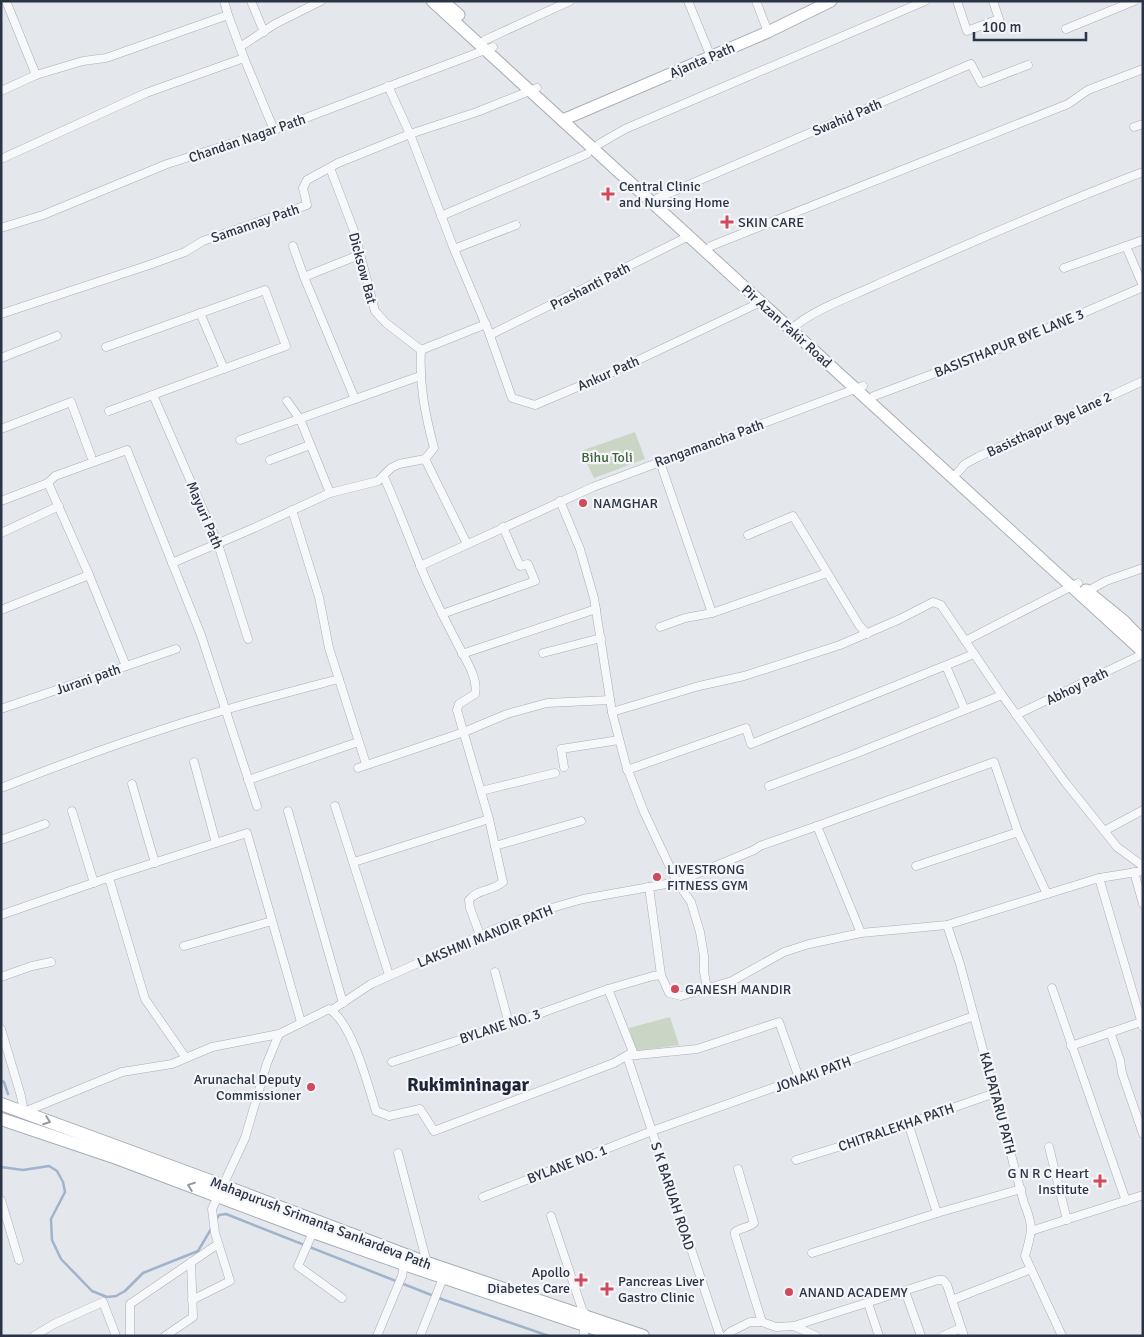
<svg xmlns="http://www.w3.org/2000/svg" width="1144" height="1337" viewBox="0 0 1144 1337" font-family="Signika,sans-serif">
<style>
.green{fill:#c9d6c5}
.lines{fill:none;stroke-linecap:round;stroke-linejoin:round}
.stream{stroke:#9fb4cc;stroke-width:2.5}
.street-casing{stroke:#a9aeb7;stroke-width:9}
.secondary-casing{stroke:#a9aeb7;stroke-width:13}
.primary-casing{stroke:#a3abb8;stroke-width:14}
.street{stroke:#f7f8fa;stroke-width:8}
.secondary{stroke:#fff;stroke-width:11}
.primary{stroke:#fff;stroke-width:12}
.oneway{stroke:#959aa2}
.poi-dot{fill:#d1495b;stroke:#f4f6f9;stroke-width:2}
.labels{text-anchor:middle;stroke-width:4.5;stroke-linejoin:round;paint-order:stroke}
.street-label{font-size:14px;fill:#2b3445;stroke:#f4f6f9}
.poi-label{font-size:14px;fill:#2b3445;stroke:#f4f6f9;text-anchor:start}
.park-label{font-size:14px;fill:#3f6138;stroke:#f4f6f9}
.district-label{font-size:19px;font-weight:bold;fill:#1d2536;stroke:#f4f6f9}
</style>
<rect width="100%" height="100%" fill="#e4e7ec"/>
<!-- green -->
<g class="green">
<path d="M635 432 645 459 594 478 581 451Z"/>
<path d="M670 1017 679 1045 636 1051 629 1028Z"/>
</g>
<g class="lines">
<!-- stream -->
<g class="stream">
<path d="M1 1080 4 1082 8 1094"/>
<path d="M1 1167 23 1170 49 1166 57 1171 63 1182 65 1192 51 1219 52 1240 61 1259 92 1291 107 1297 116 1296 125 1291 143 1273 198 1251 211 1229"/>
<path d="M215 1222 219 1215 226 1214 444 1300 549 1336"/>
</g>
<defs>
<g id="street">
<path d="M6 1 36 75"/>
<path d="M224 1 228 15"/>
<path d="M251 1 264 32"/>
<path d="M688 1 711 57"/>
<path d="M756 1 768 32"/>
<path d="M957 1 967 31 999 19 993 1"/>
<path d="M1066 29 1134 1"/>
<path d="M485 40 570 1"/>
<path d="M240 47 275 24 321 1"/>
<path d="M388 86 410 134 454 249 488 330 512 398 535 405 615 371 761 302"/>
<path d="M1 91 36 75 83 61 106 58 228 15 244 58 274 130"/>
<path d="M1134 127 1143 124"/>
<path d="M599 144 625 129 686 103 925 1"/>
<path d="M1 159 146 93 244 58"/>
<path d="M330 168 354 231 375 311 386 323 421 350"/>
<path d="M658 198 971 64 981 83 1028 65"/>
<path d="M441 216 587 154"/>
<path d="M1 228 43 215 167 164 274 130 493 47"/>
<path d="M293 246 304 277"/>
<path d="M711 246 1068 104 1088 90 1143 69"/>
<path d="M1126 246 1143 286"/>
<path d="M454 249 516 225"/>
<path d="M1064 268 1143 240"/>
<path d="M200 313 224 369"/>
<path d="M1 314 149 265 185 252 203 241 307 205 303 188 307 180 338 163 410 134 477 112 537 88"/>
<path d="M791 330C809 311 853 296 878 284 965 245 1053 206 1143 172"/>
<path d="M490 335 689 236"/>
<path d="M106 347 265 290 286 346 109 411"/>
<path d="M421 350 486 324"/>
<path d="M1 358 57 336"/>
<path d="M153 395 218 544 248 639"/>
<path d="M874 396 1002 348 1143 287"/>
<path d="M355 399 304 277 359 255"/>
<path d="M287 401 300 419 330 493"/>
<path d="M1 429 71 402 91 456"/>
<path d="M240 440 420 376"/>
<path d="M425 459 467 544"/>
<path d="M270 460 310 445"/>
<path d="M660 462 712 613 827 573"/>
<path d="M958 472 965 464 978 457 1143 381"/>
<path d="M384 477C397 506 408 535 420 565 430 591 443 616 456 641 463 656 479 677 475 694L459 704 457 710 489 819 503 882C493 891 477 889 469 900L470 908 480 935"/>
<path d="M48 483 89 575 126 666"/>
<path d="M1 501 48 483 55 476 127 450 201 635 257 806"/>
<path d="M560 501 580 549 594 598 612 712 626 765 644 812 677 882 691 902 700 932 704 956V972L707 988"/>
<path d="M292 510 319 597 329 648 366 764"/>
<path d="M1 533 59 506"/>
<path d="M748 535 793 516 859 625 867 634"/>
<path d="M172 563 254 528 330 493 378 481 391 468 399 464 425 459 434 448C425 414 419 384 421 350"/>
<path d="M420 566 593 487 863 386"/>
<path d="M1088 591 1106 581 1143 568"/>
<path d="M1 610 89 575"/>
<path d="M442 614 535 581 528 564 520 566 503 527"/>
<path d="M660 627 685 618 712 613"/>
<path d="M965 641 1078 583"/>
<path d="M543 653 601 638"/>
<path d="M462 654 596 609"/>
<path d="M946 666 965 710"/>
<path d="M1 709 176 649"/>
<path d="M612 712 699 686 744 676 840 645 900 619 933 602 941 605 1002 695 1065 782 1117 847 1143 866"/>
<path d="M1016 715 1143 654"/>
<path d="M194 762 216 843"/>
<path d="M564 767 561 749 619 740"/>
<path d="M358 768 464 732 507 714 547 703 610 700"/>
<path d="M627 770 746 728 751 744 974 654"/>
<path d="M248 780 358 742"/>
<path d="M132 784 155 863"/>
<path d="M769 786 852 755 1002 695"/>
<path d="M1 788C74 759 149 732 225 710 262 699 301 689 339 679"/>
<path d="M481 791 555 773"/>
<path d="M335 806 389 975"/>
<path d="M72 811 94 883"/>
<path d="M288 811 343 1003"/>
<path d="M1104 831 1143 810"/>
<path d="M1 840 45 824"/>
<path d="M495 846 581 821"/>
<path d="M354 862 489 819"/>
<path d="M916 866 1018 832"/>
<path d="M1134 872 1143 904"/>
<path d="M109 878 145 999 186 1058"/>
<path d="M1099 878 1143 1027"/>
<path d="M649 887 661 975"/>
<path d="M1 915 116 875 247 833 301 1022"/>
<path d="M947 925 960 964 1024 1203C1034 1227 1032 1232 1025 1256L1062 1336"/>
<path d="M861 933 817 826 994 762 1018 832 1047 894"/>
<path d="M184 946 272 921"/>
<path d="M495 972 509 1024"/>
<path d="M1 977 32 966 51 962"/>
<path d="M1052 988 1126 1201"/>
<path d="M332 1010 371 984 495 929 548 909 583 899 677 882 754 850 760 846 817 826"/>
<path d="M1 1029 21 1096 24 1112 122 1072 172 1064 212 1047 279 1034 329 1009C352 1022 368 1085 376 1111L389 1116 420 1109 434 1131 614 1063 633 1052 608 989 653 976 661 975 669 993 681 996 732 981 784 952 809 944 861 933 947 925 1099 878 1143 871"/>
<path d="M1110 1032 1120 1060 1122 1073 1143 1134"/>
<path d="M1071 1046 1141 1022"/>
<path d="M392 1062 530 1017 608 989"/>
<path d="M1049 1147 1067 1220"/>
<path d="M398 1153 427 1263"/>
<path d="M796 1160 861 1140 995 1093"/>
<path d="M738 1169 754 1223C749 1228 741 1227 735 1232V1235L762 1322"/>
<path d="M483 1197 652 1131 974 1016"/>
<path d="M1 1200 19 1260"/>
<path d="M937 1213 1021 1189"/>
<path d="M551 1216 582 1309 586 1315"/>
<path d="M1031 1231 1143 1195"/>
<path d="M313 1232 298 1266 342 1298"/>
<path d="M812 1253 937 1213 908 1123"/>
<path d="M905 1291 921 1336"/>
<path d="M192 1300 230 1281 215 1233 212 1209 245 1138 267 1063 279 1034"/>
<path d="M952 1300 1031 1269"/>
<path d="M868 1303 879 1336"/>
<path d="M584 1324V1336"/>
<path d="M794 1326 816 1336"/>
<path d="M34 1336 54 1324 103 1302 116 1336"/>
<path d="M130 1336V1304L218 1244"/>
<path d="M165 1336 193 1317 191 1262"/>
<path d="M377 1336 402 1276 404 1264"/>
<path d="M420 1336 443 1278"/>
<path d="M720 1336 627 1056 697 1049 779 1022 799 1078"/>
<path d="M726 1336 730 1332 750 1322H762L776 1327 794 1326 938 1280H943L947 1285 964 1336"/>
<path d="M943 1336 961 1328"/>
</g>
<g id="secondary">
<path d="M432 1 1143 652"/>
<path d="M443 1 459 15"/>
<path d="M562 120 572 116 768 32 831 1"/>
<path d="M1086 590 1124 621 1143 641"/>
</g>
<g id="primary">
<path d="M1 1104 224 1186 427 1263 643 1336"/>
<path d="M1 1119 111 1156 313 1232 404 1264 617 1336"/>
</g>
</defs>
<!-- street casing -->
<use href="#street" class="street-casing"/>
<!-- secondary casing -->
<use href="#secondary" class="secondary-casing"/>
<!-- primary casing -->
<use href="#primary" class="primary-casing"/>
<!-- street -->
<use href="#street" class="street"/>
<!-- secondary -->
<use href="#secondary" class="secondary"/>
<!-- primary -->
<use href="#primary" class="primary"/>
</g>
<!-- one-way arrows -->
<defs><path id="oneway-chevron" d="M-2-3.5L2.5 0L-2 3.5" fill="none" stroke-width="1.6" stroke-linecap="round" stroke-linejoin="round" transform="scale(1.25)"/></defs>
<g class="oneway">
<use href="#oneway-chevron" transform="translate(47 1121) rotate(20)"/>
<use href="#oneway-chevron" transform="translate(191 1186) rotate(-159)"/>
</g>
<!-- markers -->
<g class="poi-dot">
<path d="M605.5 186.5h5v5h5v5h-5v5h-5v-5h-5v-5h5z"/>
<path d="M724.5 214.5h5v5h5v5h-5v5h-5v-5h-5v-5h5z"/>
<circle cx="583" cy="503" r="5"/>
<circle cx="657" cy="877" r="5"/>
<circle cx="675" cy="989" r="5"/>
<circle cx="311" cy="1087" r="5"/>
<path d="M1097.5 1173.5h5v5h5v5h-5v5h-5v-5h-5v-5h5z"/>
<path d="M578.5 1272.5h5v5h5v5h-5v5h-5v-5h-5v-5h5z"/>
<path d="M604.5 1281.5h5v5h5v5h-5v5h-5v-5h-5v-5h5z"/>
<circle cx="789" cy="1292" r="5"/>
</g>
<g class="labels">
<!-- street labels -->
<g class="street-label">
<text transform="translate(702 60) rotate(-23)" y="5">Ajanta Path</text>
<text transform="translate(847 117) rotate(-23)" y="5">Swahid Path</text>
<text transform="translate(247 138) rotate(-19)" y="5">Chandan Nagar Path</text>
<text transform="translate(255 223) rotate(-19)" y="5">Samannay Path</text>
<text transform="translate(363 268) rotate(75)" y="5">Dicksow Bat</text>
<text transform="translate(590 286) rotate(-27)" y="5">Prashanti Path</text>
<text transform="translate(787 326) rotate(42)" y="5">Pir Azan Fakir Road</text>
<text transform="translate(1009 343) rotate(-22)" y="5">BASISTHAPUR BYE LANE 3</text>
<text transform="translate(608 373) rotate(-24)" y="5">Ankur Path</text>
<text transform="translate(1049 424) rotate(-25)" y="5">Basisthapur Bye lane 2</text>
<text transform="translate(709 443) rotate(-20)" y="5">Rangamancha Path</text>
<text transform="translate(205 515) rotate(67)" y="5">Mayuri Path</text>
<text transform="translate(88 679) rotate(-19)" y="5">Jurani path</text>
<text transform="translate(1077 686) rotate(-26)" y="5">Abhoy Path</text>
<text transform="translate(485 936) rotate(-22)" y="5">LAKSHMI MANDIR PATH</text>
<text transform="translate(500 1026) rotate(-18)" y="5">BYLANE NO. 3</text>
<text transform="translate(813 1074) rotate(-20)" y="5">JONAKI PATH</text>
<text transform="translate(998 1103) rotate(75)" y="5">KALPATARU PATH</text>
<text transform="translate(896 1127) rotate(-19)" y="5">CHITRALEKHA PATH</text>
<text transform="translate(567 1164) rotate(-21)" y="5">BYLANE NO. 1</text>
<text transform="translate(673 1196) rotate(72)" y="5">S K BARUAH ROAD</text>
<text transform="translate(321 1223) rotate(21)" y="5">Mahapurush Srimanta Sankardeva Path</text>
</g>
<!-- poi labels -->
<g class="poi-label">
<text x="619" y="191">Central Clinic<tspan x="619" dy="16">and Nursing Home</tspan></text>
<text x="738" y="227">SKIN CARE</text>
<text x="593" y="508">NAMGHAR</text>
<text x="667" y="874">LIVESTRONG<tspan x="667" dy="16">FITNESS GYM</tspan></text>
<text x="685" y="994">GANESH MANDIR</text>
<text x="301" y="1084" text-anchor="end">Arunachal Deputy<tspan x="301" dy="16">Commissioner</tspan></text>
<text x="1089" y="1178" text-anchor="end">G N R C Heart<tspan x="1089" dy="16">Institute</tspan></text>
<text x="570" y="1277" text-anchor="end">Apollo<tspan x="570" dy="16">Diabetes Care</tspan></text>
<text x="618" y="1286">Pancreas Liver<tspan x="618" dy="16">Gastro Clinic</tspan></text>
<text x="799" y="1297">ANAND ACADEMY</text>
</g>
<!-- park labels -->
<g class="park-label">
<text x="607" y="462">Bihu Toli</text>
</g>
<!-- district labels -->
<g class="district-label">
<text x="468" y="1091">Rukimininagar</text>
</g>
</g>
<!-- border -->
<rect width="1144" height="1337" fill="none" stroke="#2b3445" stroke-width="5"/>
<!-- scale -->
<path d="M974 32v8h112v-8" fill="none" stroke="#2b3445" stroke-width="2.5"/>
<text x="982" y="32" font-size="15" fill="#2b3445" stroke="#f4f6f9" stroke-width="4" paint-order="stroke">100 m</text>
</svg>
